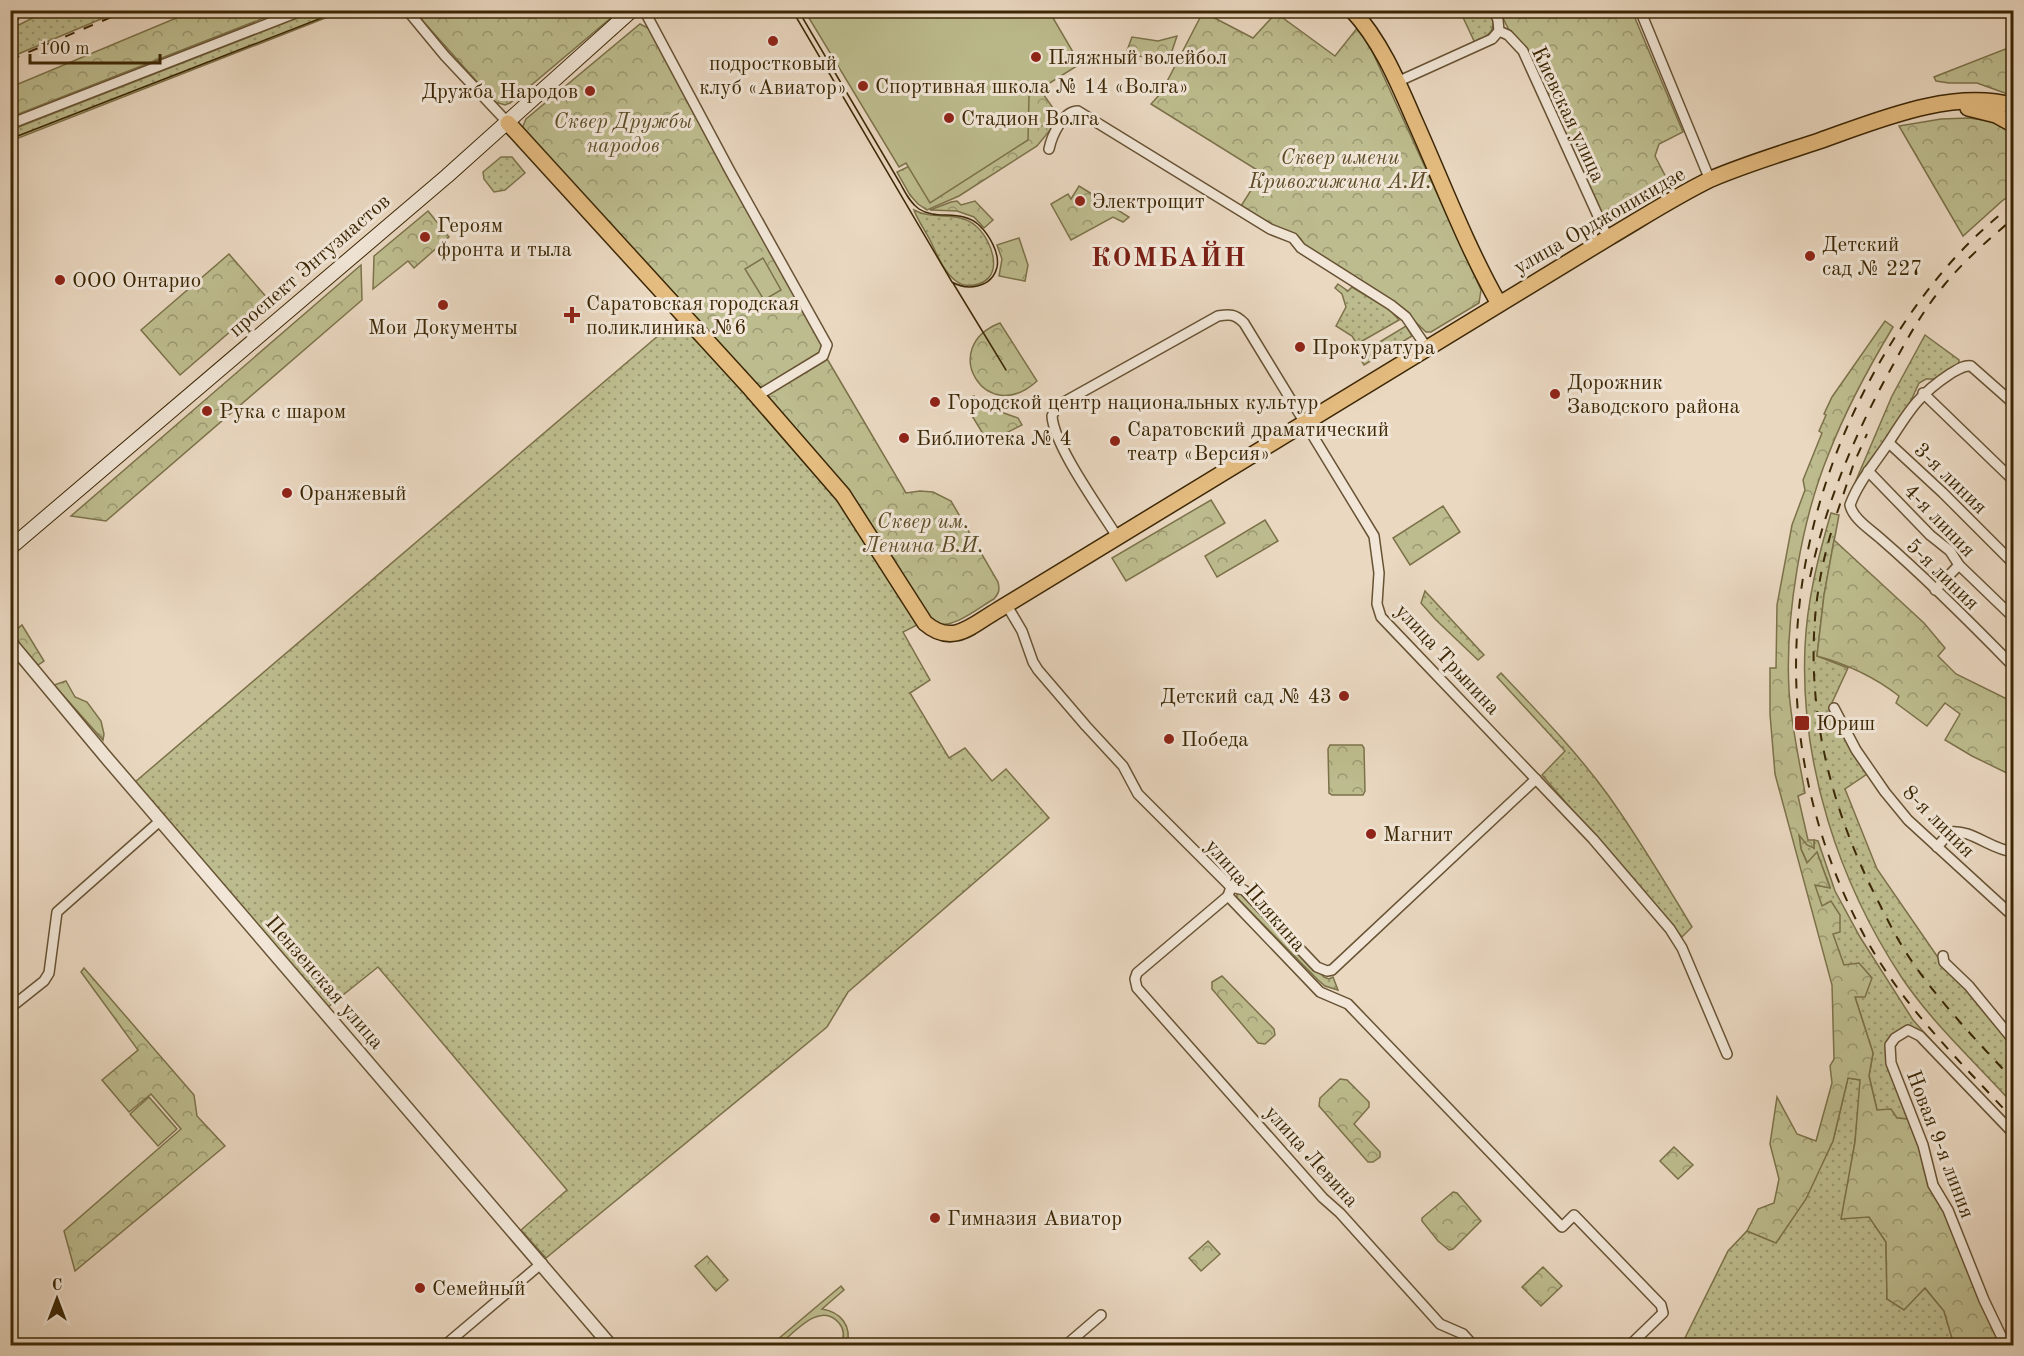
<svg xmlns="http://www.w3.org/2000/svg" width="2024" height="1356" viewBox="0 0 2024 1356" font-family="'Old Standard TT',serif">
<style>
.grass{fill:url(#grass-dots);stroke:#7c724a;stroke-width:1.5}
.forest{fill:url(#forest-crowns);stroke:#7c724a;stroke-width:1.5}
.pitch{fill:#bdbc8e;stroke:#7c724a;stroke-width:1.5}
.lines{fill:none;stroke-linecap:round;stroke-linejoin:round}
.minor-casing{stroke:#685334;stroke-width:12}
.tertiary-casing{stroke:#685334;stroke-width:15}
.secondary-casing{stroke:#3c2705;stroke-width:16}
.primary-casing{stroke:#3c2705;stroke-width:18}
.minor{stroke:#f1e6d7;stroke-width:9}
.tertiary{stroke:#f1e6d7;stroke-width:12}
.secondary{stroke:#f1e6d7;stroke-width:14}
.primary{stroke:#e5bc80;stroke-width:15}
.tram{stroke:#3c2705;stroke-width:1.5}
.rail{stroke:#3c2705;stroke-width:2;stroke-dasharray:10 10;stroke-linecap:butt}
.poi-dot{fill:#8f2418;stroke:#f1e6d7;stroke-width:2}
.labels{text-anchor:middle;stroke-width:6;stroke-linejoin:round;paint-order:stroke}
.poi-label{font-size:21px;fill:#3c2705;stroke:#f1e6d7;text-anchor:start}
.street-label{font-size:21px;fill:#3c2705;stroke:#f1e6d7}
.park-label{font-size:21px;font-style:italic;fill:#5c4c27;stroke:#f1e6d7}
.district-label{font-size:27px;font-weight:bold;letter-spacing:1.5px;fill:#7a1f14;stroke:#f1e6d7}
</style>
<defs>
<pattern id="grass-dots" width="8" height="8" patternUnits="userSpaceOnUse" patternTransform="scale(1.5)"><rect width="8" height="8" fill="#bdbc8e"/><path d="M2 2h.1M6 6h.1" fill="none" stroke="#9b9972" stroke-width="1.8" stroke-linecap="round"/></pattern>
<pattern id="forest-crowns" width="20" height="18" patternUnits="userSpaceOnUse" patternTransform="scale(1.5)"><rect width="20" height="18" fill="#bdbc8e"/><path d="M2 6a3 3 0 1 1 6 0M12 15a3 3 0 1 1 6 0" fill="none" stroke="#9b9972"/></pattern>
</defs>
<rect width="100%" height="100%" fill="#ead8c1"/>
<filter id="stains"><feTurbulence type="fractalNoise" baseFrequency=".00333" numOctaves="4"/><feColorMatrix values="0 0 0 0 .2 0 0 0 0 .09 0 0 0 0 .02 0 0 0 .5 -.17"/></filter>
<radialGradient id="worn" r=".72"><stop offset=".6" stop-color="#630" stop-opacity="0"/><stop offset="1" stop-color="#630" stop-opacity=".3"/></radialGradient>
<!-- grass -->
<g class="grass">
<path d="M48 10H120V11L11 57V29Z"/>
<path d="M318 10 343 11 11 141V130Z"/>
<path d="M1460 11H1489C1499 29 1490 35 1475 43Z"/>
<path d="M501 157H512L525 173 505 190 494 192 484 179 483 172Z"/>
<path d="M914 210C933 221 959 210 976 226 993 241 1006 280 974 285 968 286 961 285 956 281 944 272 937 255 931 242 926 232 917 219 914 210Z"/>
<path d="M1338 284 1348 291 1352 287 1390 310 1399 320 1357 344 1352 336 1336 326 1346 307 1342 294 1335 288Z"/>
<path d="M679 318 840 499 850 515 917 625 903 632 930 680 910 693 949 758 965 748 992 781 1006 769 1049 818 848 992 827 1027 546 1258 521 1230 567 1190 378 967 328 1007 135 782Z"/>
<path d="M1406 326 1412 336 1364 365 1358 355Z"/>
<path d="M1925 335 1959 360V367L1939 379H1926L1919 383 1909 405 1848 499 1892 396Z"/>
<path d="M1831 513 1839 515 1824 595 1817 656 1848 668 1830 707 1852 753 1867 774 1845 789 1877 869 1939 959 1969 990 2013 1045V1104C1976 1063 1933 1024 1902 978 1838 881 1800 763 1805 647 1807 601 1818 557 1831 513Z"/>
<path d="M1425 591 1484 655 1478 660 1436 620 1421 603Z"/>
<path d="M1501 673C1538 712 1576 751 1608 795 1638 837 1665 882 1692 927L1682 937 1542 775 1565 751 1497 677Z"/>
<path d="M1799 832 1814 848V840L1818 841 1835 891 1860 937 1913 1020 1938 1048 1911 1026 1903 1028 1889 1043 1908 1119 1897 1118 1877 1110 1869 1076 1873 1053 1855 997 1814 885 1830 887 1817 853 1808 864 1801 849Z"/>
<path d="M1237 893 1243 894 1324 977 1329 979 1333 977 1338 990 1325 986 1318 980 1237 898Z"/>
<path d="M1848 1078 1861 1080 1855 1142 1842 1219 1869 1216 1886 1242 1887 1299 1925 1288 1944 1311 1954 1345 1681 1346 1728 1251 1747 1231 1776 1242 1833 1141Z"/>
</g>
<!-- forest -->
<g class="forest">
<path d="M193 11H282L11 117V87Z"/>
<path d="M414 11H619L510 103 505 105 495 102Z"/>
<path d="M1502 11H1632L1683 132 1659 144 1655 156 1671 187 1613 221 1602 218 1503 18Z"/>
<path d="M1203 12 1253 38 1276 13 1335 56 1358 27 1373 53 1481 290 1479 303 1431 332H1426L1397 304 1303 246 1301 239C1294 233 1288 229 1279 230L1241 206 1262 173 1151 104 1161 93Z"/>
<path d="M640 24 650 29 822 346V351L819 355 766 388H759L524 132 523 126 526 119Z"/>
<path d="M1177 36 1170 57 1125 56 1132 37 1158 41Z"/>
<path d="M2013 46V96L1977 83H1949L1936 81 1934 77Z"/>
<path d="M1031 88 1041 91 1060 118 1037 146 959 196 927 210 918 204 910 195 897 172 916 163Z"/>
<path d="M1969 118 1990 121 2013 132V193L2002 201 1963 236 1899 126 1941 119Z"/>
<path d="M1079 186 1129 217 1123 222 1113 217 1071 240 1051 204 1068 194 1071 199Z"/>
<path d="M957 201 961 205 975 201 993 220 984 228 974 217 957 211 930 210 951 202Z"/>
<path d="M428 211 449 237 414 268 408 261 373 289 374 256Z"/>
<path d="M1019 238 1028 265 1025 281 999 276 1002 259 997 245Z"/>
<path d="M229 254 268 299 180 375 141 330Z"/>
<path d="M361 265 362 300 106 521 71 516Z"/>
<path d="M1885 321 1893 327C1869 367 1846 409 1829 453 1801 521 1785 617 1789 690 1791 724 1799 759 1805 793L1798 796 1808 840H1814V848L1807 845 1799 835 1801 849 1807 863 1817 852 1830 888 1815 885 1822 906 1831 901 1840 915V932L1833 934 1844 965 1859 963 1872 978 1865 997H1855L1873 1053 1869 1076 1877 1110 1891 1109 1897 1118 1908 1119 2002 1345H1954L1944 1311 1925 1288 1904 1310 1887 1299 1886 1242 1869 1217 1841 1219 1855 1142 1860 1080 1848 1078 1833 1141 1806 1199 1776 1243 1747 1231 1758 1209 1774 1203 1779 1179 1770 1144 1777 1097 1797 1134 1816 1141 1832 1083 1830 1066 1834 1059 1832 985 1775 774 1770 714V668H1776L1777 605 1792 525 1805 490 1803 480 1822 433 1819 431 1826 415 1824 414 1832 397Z"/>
<path d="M1000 323 1037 381C986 428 937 347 1000 323Z"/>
<path d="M826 357 906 493 920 491 933 492 951 501 998 582C1000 590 999 593 994 599 981 606 952 630 938 623 935 621 933 619 930 617L861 509 766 395Z"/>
<path d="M974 396 984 406 1018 418 1022 425 988 442 963 401Z"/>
<path d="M1211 500 1225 523 1126 581 1112 558Z"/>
<path d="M1443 506 1460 532 1410 565 1393 538Z"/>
<path d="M1265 520 1278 541 1217 577 1205 556Z"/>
<path d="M1834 540 1924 623 1945 648 1938 656 1956 674 2013 702V776L1972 756 1945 740 1960 714 1945 703 1927 726 1896 703 1899 696C1876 678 1846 664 1817 656L1824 595Z"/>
<path d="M22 625 44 661 38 665 11 634Z"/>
<path d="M66 681 75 697 87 702 101 721 104 734 103 740 54 685Z"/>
<path d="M1330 745H1362L1364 748 1365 791 1363 795H1332L1329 793 1328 749Z"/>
<path d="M84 968 194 1095 197 1116 225 1146 75 1271 64 1231 181 1129 151 1094 129 1112 102 1080 138 1050 81 972Z"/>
<path d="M1222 976 1274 1029 1275 1035 1265 1044 1258 1043 1212 989V982Z"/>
<path d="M1340 1079 1347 1080 1369 1102V1107L1354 1124 1380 1152V1157L1373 1162H1368L1319 1106 1320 1098Z"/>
<path d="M1674 1147 1693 1165 1678 1179 1660 1161Z"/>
<path d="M1453 1192 1457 1193 1481 1221 1453 1249 1449 1250 1438 1241 1422 1221V1218Z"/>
<path d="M1208 1241 1220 1254 1201 1271 1189 1258Z"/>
<path d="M707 1256 728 1280 716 1291 695 1266Z"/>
<path d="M1543 1267 1562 1286 1541 1306 1522 1287Z"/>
</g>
<!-- pitch -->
<g class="pitch">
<path d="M809 11H1049L1080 64 1029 96 1028 140 930 203 906 163 899 167 809 18 812 16Z"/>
<path d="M763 258 781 290 764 300 745 269Z"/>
<path d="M149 1097 177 1129 158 1146 130 1114Z"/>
<path d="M841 1286 844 1290 822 1309C841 1312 852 1326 847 1345H841C844 1338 845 1330 839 1323 820 1300 793 1334 779 1345H771Z"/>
</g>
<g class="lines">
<defs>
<g id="minor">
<path d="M407 10 445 56 508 123"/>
<path d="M644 10 730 171 827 345 823 356 757 396"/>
<path d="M1494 10 1498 20 1499 31 1508 35 1523 51 1608 238"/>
<path d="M1640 10 1710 180"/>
<path d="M1397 82 1492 39 1499 31"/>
<path d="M10 124 303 10"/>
<path d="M1049 149C1052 135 1063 111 1078 111L1270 229 1293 238 1301 248 1391 305 1406 317 1427 348"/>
<path d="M1923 393 2014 481"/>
<path d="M2014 404 1971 366C1963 365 1957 370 1950 374 1918 395 1909 411 1889 442 1876 462 1858 482 1850 505 1853 519 1871 530 1881 539 1926 578 1972 624 2014 667"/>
<path d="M1889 443 1943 493 2014 564"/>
<path d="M1868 471 1930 535 1950 551 1959 565 2014 618"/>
<path d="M1118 538C1100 509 1054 446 1052 416L1057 406 1218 316C1230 314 1235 314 1244 323L1374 536 1379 573 1377 604 1381 617 1593 839 1670 929 1682 948 1727 1054"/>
<path d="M1935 590 1959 565"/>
<path d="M1006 604 1022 631 1033 662 1038 670 1086 726 1123 766 1138 794 1231 887 1228 896 1320 992 1348 1004 1562 1227 1574 1215 1661 1305 1663 1313 1629 1346"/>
<path d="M1834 708 1856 750 1885 792 1908 820 2014 917"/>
<path d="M1937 847 1950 832C1972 829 1991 850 2014 852"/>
<path d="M1231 887 1244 890 1317 967 1327 971 1332 970 1536 779"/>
<path d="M1228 896 1137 973 1135 979 1137 988 1323 1198 1340 1213 1440 1324 1463 1334 1474 1346"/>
<path d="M1943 956 1944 962 1969 986 2014 1041"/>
<path d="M10 1008 44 981 49 973 57 912 161 820"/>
<path d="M444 1346 542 1263"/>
<path d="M1065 1346 1101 1315"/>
<path d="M2006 1346 1984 1300 1948 1210 1933 1185 1923 1145 1891 1063 1890 1045 1895 1038 1908 1030 1920 1036 2014 1134"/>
</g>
<path id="tertiary" d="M10 642 105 756 611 1346"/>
<path id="secondary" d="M10 548 447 176 632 10"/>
<g id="primary">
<path d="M1352 10C1380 40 1397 80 1413 117 1441 179 1465 244 1499 304"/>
<path d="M1968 108 1996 115 2014 125"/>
<path d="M508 123 751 389 843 495 925 623C953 647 972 625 998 610L1608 238C1642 218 1676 196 1711 179 1746 164 1783 153 1819 141 1876 121 1952 88 2014 106"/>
</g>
</defs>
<!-- minor casing -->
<use href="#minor" class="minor-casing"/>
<!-- tertiary casing -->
<use href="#tertiary" class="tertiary-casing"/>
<!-- secondary casing -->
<use href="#secondary" class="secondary-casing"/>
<!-- primary casing -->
<use href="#primary" class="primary-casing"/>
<!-- minor -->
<use href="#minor" class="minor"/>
<!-- tertiary -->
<use href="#tertiary" class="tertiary"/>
<!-- secondary -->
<use href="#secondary" class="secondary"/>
<!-- primary -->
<use href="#primary" class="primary"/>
<!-- tram -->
<g class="tram">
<path d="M792 10 952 282C967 291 992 288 997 267 1000 253 989 235 980 226 962 208 937 221 919 209 910 203 905 192 900 183L798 10"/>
<path d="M10 139 342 10"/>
<path d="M953 283 1006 370"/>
</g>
<!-- rail -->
<g class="rail">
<path d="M10 23 36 10"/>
<path d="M10 60 128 10"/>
<path d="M2014 204C1960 244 1918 298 1884 355 1777 536 1764 750 1865 937 1903 1007 1960 1061 2014 1120"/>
<path d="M1837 513 1854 463 1867 434"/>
<path d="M1831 533C1794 657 1819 786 1877 899 1888 921 1899 943 1913 963 1942 1005 1979 1043 2014 1081"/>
<path d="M1810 577C1826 502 1856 431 1893 365 1908 337 1924 309 1945 284 1965 260 1989 239 2014 218"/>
</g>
</g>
<!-- markers -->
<g class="poi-dot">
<circle cx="773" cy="41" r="6"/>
<circle cx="1036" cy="57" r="6"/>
<circle cx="863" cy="86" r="6"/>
<circle cx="590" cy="91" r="6"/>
<circle cx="949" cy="118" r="6"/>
<circle cx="1080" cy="201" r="6"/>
<circle cx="425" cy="237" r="6"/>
<circle cx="1810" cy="256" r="6"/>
<circle cx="60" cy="280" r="6"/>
<circle cx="443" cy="305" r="6"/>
<path d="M569 306h6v6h6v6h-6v6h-6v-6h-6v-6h6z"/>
<circle cx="1300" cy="347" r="6"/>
<circle cx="1555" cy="394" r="6"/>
<circle cx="935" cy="402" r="6"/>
<circle cx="207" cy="411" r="6"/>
<circle cx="904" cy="438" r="6"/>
<circle cx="1115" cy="441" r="6"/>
<circle cx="287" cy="493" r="6"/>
<circle cx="1344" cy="696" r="6"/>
<rect x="1794" y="715" width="16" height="16" rx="3"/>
<circle cx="1169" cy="739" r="6"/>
<circle cx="1371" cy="834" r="6"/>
<circle cx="935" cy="1218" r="6"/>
<circle cx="420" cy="1288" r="6"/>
</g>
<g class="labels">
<!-- poi labels -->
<g class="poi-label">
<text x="1048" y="64">Пляжный волейбол</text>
<text x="773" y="70" text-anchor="middle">подростковый<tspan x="773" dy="24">клуб «Авиатор»</tspan></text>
<text x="875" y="93">Спортивная школа № 14 «Волга»</text>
<text x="578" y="98" text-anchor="end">Дружба Народов</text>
<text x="961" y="125">Стадион Волга</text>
<text x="1092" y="208">Электрощит</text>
<text x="437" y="232">Героям<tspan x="437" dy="24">фронта и тыла</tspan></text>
<text x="1822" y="251">Детский<tspan x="1822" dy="24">сад № 227</tspan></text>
<text x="72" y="287">ООО Онтарио</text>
<text x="586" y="310">Саратовская городская<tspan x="586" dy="24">поликлиника №6</tspan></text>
<text x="443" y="334" text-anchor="middle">Мои Документы</text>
<text x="1312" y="354">Прокуратура</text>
<text x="1567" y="389">Дорожник<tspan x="1567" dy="24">Заводского района</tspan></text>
<text x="947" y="409">Городской центр национальных культур</text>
<text x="219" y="418">Рука с шаром</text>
<text x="1127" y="436">Саратовский драматический<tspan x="1127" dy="24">театр «Версия»</tspan></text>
<text x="916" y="445">Библиотека № 4</text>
<text x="299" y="500">Оранжевый</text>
<text x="1332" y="703" text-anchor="end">Детский сад № 43</text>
<text x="1816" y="730">Юриш</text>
<text x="1181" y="746">Победа</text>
<text x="1383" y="841">Магнит</text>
<text x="947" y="1225">Гимназия Авиатор</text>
<text x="432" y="1295">Семейный</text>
</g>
<!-- street labels -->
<g class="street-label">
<text transform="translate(1569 114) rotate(65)" y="7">Киевская улица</text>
<text transform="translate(1599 220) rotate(-30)" y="7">улица Орджоникидзе</text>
<text transform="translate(309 265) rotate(-41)" y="7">проспект Энтузиастов</text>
<text transform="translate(1951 478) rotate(44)" y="7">3-я линия</text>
<text transform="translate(1940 520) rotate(46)" y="7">4-я линия</text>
<text transform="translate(1943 574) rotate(44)" y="7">5-я линия</text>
<text transform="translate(1448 659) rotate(47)" y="7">улица Трынина</text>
<text transform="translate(1939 821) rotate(45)" y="7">8-я линия</text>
<text transform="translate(1256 895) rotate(49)" y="7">улица Плякина</text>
<text transform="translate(325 982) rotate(49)" y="7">Пензенская улица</text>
<text transform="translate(1941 1144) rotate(69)" y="7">Новая 9-я линия</text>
<text transform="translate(1312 1156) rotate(48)" y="7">улица Левина</text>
</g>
<!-- park labels -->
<g class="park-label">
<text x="623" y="128">Сквер Дружбы<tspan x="623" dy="24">народов</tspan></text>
<text x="1340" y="164">Сквер имени<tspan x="1340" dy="24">Кривохижина А.И.</tspan></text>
<text x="923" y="528">Сквер им.<tspan x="923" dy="24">Ленина В.И.</tspan></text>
</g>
<!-- district labels -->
<g class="district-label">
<text x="1169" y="266">КОМБАЙН</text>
</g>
</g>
<!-- margin -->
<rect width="2024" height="1356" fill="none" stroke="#ead8c1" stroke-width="36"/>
<rect x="12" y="12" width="2000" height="1332" fill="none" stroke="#3c2705" stroke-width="3"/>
<rect x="18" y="18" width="1988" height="1320" fill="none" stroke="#3c2705" stroke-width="1.5"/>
<!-- north arrow -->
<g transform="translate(57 1299)" stroke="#f1e6d7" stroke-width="4.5" paint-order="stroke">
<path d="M0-4.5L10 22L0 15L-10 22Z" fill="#3c2705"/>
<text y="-9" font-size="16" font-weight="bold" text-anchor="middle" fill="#3c2705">С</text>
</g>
<!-- scale -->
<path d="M30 54v9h130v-9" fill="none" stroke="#3c2705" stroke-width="3"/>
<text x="39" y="54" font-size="18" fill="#3c2705" stroke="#f1e6d7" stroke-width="4.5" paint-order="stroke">100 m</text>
<rect width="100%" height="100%" filter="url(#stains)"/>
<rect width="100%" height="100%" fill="url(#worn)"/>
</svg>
